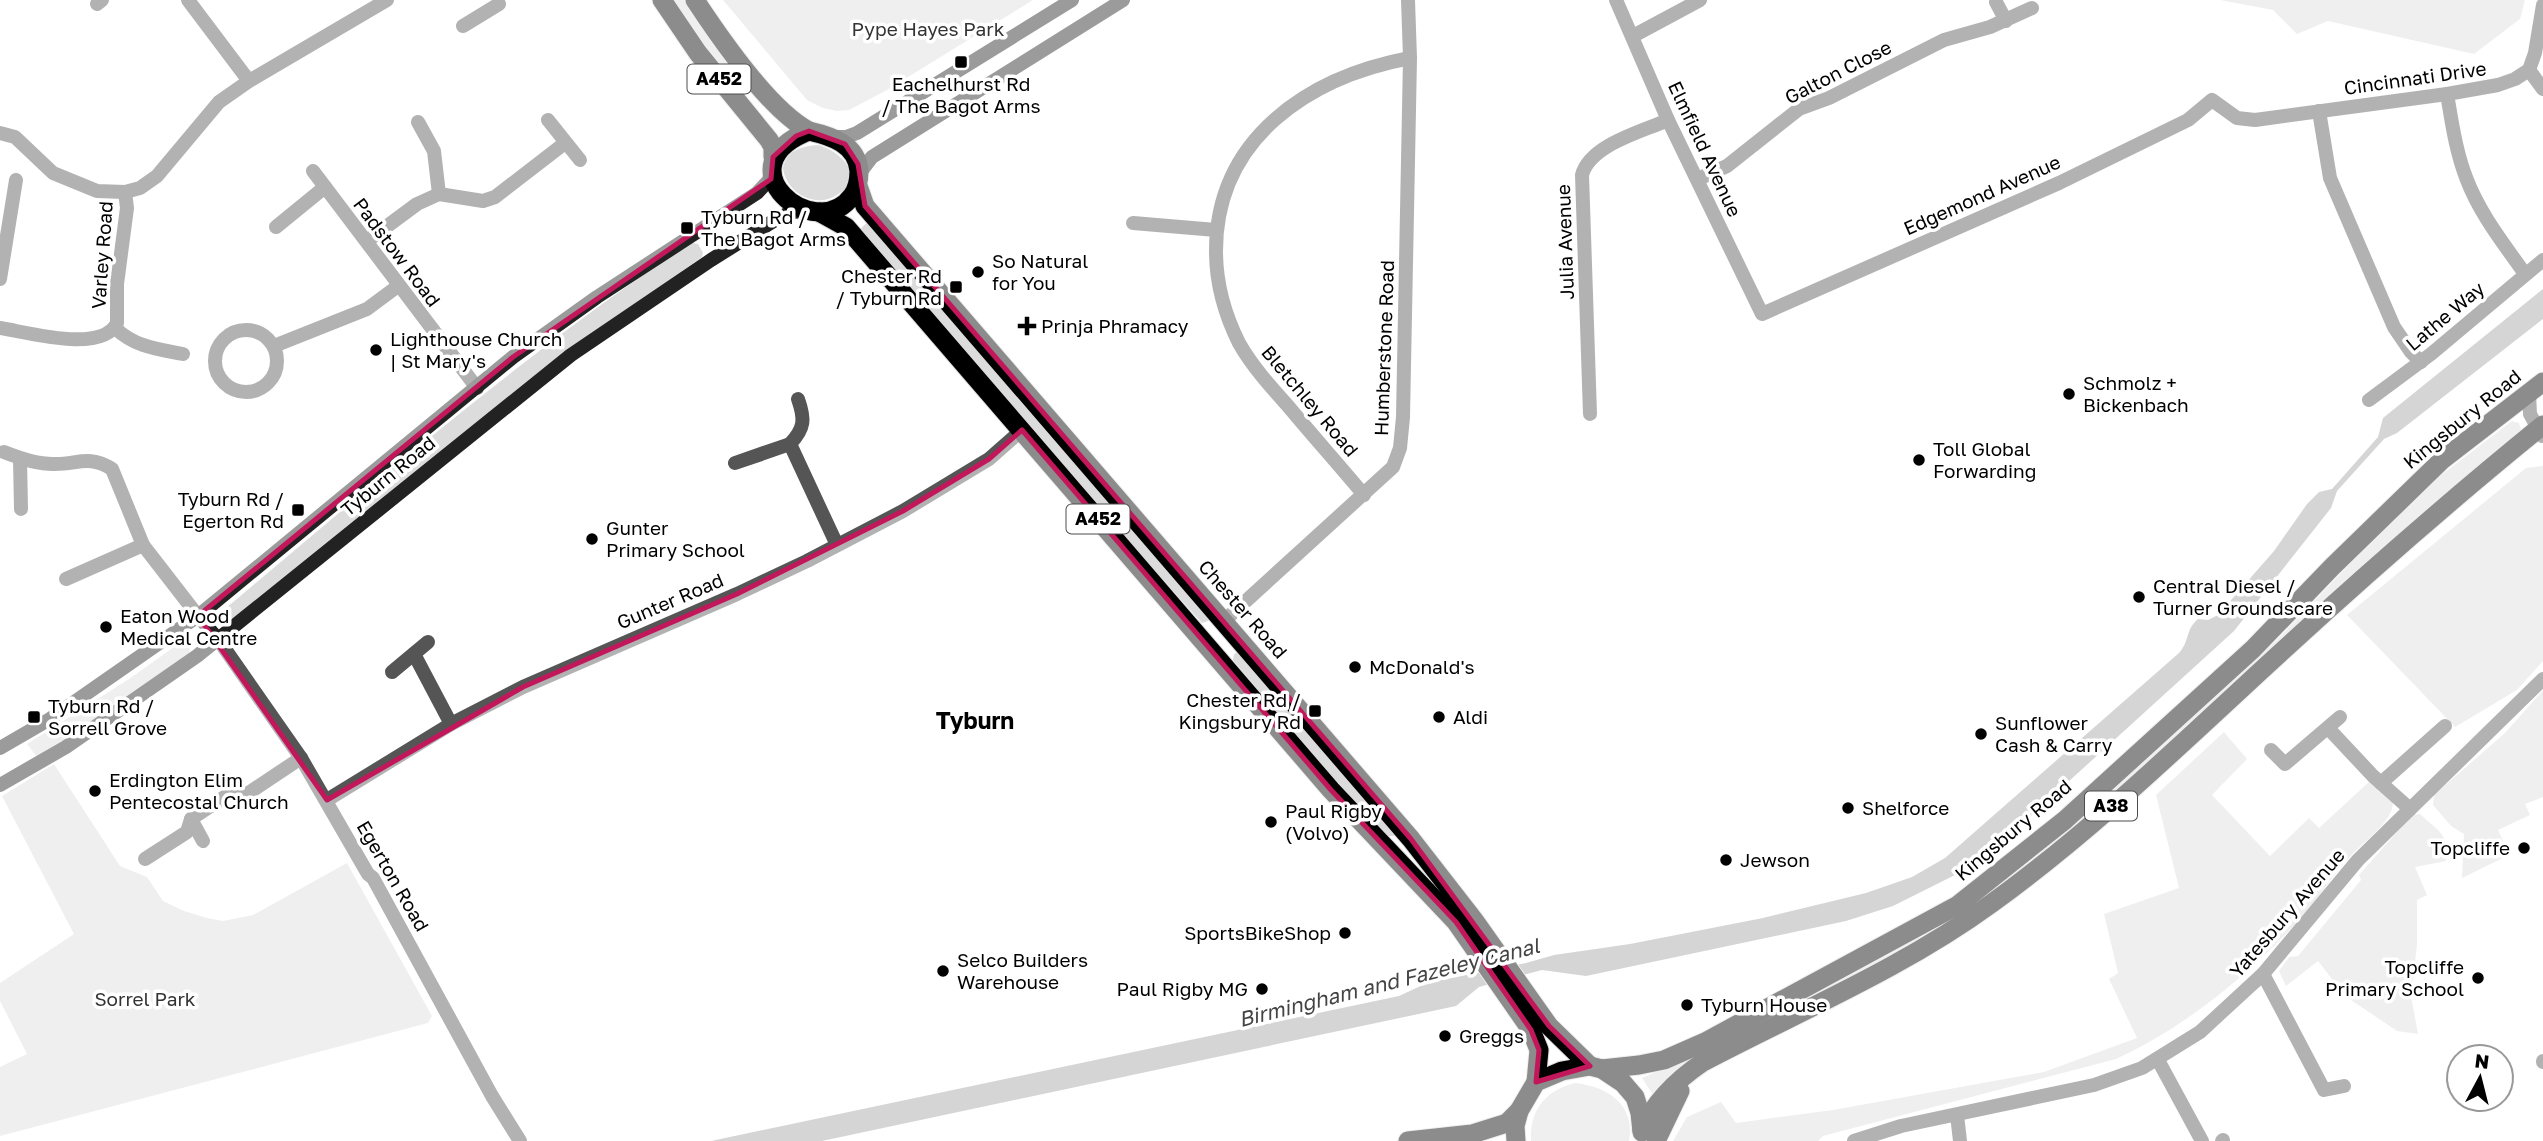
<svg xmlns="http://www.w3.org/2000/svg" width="2543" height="1141" viewBox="0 0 2543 1141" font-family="'Golos Text',sans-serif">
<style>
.green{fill:#dcdcdc}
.water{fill:#a3a3a3}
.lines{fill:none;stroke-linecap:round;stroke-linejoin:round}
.trunk-casing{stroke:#dbdbdb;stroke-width:21}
.minor{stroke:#555;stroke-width:14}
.tertiary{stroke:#555;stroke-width:14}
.secondary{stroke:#222;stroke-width:14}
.trunk{stroke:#000;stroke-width:19}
.marked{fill:none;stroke:#c2185b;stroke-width:5;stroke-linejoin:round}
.poi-dot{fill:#000;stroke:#fff;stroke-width:2.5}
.labels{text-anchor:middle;stroke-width:7;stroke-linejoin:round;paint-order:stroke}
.shield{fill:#fff;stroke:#4c4c4c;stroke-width:2}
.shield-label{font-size:18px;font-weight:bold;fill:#000}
.park-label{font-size:19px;fill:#333;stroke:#fff}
.street-label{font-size:19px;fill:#000;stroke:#fff}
.poi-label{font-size:19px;fill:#000;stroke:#fff;text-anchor:start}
.water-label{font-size:21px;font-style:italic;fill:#444;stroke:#fff}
.quarter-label{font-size:23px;font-weight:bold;fill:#000;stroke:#fff}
</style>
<rect width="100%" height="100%" fill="#fff"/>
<!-- green -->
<g class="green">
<path d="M669 0H684L743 78 734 85Z"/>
<path d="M723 0H1033L887 90 849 110 837 111 823 108 807 100Z"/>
<path d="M2220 0H2525L2520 19 2474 54 2328 21 2297 34 2273 10Z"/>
<path d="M818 145C841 151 867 177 837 195 815 209 786 193 783 168 787 150 802 146 818 145Z"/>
<path d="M869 221 1211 620 1202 623C1085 494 976 359 859 230Z"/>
<path d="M693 243 698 244 703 253 702 257 539 372 237 617 232 619 227 614 226 608C326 524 425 439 529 359 582 318 636 278 693 243Z"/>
<path d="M2512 421 2519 423 2521 429 2512 439 2419 516 2258 666 2035 866 1969 913 1653 1095 1642 1078 1695 1055 1892 953 1948 922 1996 888 2065 829 2276 641 2419 492Z"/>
<path d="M2543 466V661L2517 690 2455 727 2347 615 2526 468Z"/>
<path d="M181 642 186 643 190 648 189 655 106 715 37 757 27 744 129 679Z"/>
<path d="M1241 651 1396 836H1387L1346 794 1233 660 1234 654Z"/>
<path d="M2543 690V797L2525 804 2530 815 2498 830 2509 855 2462 878 2464 834 2451 826 2433 805 2434 795 2505 733Z"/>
<path d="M2224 732 2247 759 2212 795 2270 856 2309 818 2319 828 2370 781 2393 802C2394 821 2361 844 2348 859 2327 882 2310 911 2287 933 2237 984 2181 1029 2116 1059L1823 1136 1818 1141H1673L1687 1117 1721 1102 1736 1123 1833 1110 2044 1072 2137 1038 2109 979 2118 973 2104 914 2179 888 2156 795Z"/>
<path d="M54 764 120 866 147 877 163 901 184 911 207 918 223 921 253 915 347 863 432 1016 428 1023 0 1136V1067L27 1054 0 1001V983L74 934 2 796Z"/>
<path d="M2420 814C2439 832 2449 833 2446 861L2415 867 2427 895 2417 900V945L2411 996 2418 1034 2397 1031 2345 996 2318 961 2286 986 2279 971 2289 957 2298 956 2361 880 2359 875 2412 815Z"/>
<path d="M1575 1083C1607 1086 1636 1105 1629 1141H1531C1529 1110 1546 1090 1575 1083Z"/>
</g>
<!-- water -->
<path class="water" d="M2543 289V319L2397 433 2384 439 2337 491 2331 508 2234 631 2001 843 1957 874 1893 906 1846 921 1586 976 1542 970 1479 987 1456 1006 822 1141H711L1399 996 1427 983 1526 963 1554 955 1630 944 1763 918 1866 893 1912 877 1945 858 2179 653C2190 641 2185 630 2198 619L2208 620 2218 615 2274 551 2307 504 2319 492 2332 489 2378 437 2383 418Z"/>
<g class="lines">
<defs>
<g id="trunk">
<path d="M662 0 698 53 769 140 773 147V157"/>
<path d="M695 0C720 38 770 110 809 131"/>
<path d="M809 131C831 136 857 144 859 171 859 180 858 188 852 196 815 246 720 166 809 131Z"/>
<path d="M858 186 865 206 1411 839 1474 920 1549 1026 1590 1066"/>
<path d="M819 212 846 227 1331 790 1456 922 1531 1030 1539 1050 1536 1082"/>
<path d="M1602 1069 1639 1065 1664 1060 1705 1042 1958 905 2065 820 2253 649 2332 567 2442 460 2543 382"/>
<path d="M1642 1130C1654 1102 1678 1079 1703 1062 1800 1011 1903 968 1992 903 2089 833 2177 748 2266 666 2356 583 2448 502 2543 425"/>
<path d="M1408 1141 1472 1134 1507 1123 1519 1111"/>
<path d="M1516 1141 1515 1126 1519 1111 1536 1082 1562 1071 1590 1066 1602 1069 1623 1083 1635 1097 1640 1113 1642 1132"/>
<path d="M1656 1141 1680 1091"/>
</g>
</defs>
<!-- trunk casing -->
<use href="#trunk" class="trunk-casing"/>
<!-- minor -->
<g class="minor">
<path d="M188 0 249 81"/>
<path d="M1616 0 1668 120 1762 314 2059 183 2188 120 2212 100 2237 118 2255 120 2447 94 2498 85 2515 79 2529 70 2535 53 2543 5"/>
<path d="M1996 2 2006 21"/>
<path d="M97 4 102 0"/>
<path d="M463 26 499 4"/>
<path d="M1633 36 1700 0"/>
<path d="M2529 70 2543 89"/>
<path d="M2447 94C2452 123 2456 153 2467 180 2480 214 2504 244 2525 274"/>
<path d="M2319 111 2330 178 2394 327 2411 352 2421 362"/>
<path d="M548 120 580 160"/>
<path d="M0 133 15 137 53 173 97 191 125 192 140 188 157 176 219 102 249 81 387 0"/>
<path d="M313 171 477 388"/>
<path d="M1698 179 1727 166 1799 109 1829 98 1944 40 1990 27 2032 8"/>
<path d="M439 194 483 201 495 197 565 143"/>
<path d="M1133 223 1216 230"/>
<path d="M276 227 325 187"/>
<path d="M367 241 417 204 439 194 434 151 418 122"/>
<path d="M0 279 16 180"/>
<path d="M0 328C27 332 102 354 117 323V284L127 208 125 192"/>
<path d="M115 328C135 347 157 349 183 354"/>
<circle cx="246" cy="361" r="31"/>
<path d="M274 346 367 309 398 286"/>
<path d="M2369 400 2431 354 2543 260"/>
<path d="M1590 414 1582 175C1590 145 1641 132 1668 120"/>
<path d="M790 444C805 428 805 419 798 399"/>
<path d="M4 452C19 458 36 464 53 464 77 465 88 454 112 469L143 545 198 616"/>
<path d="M20 459 21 509"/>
<path d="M735 463 790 444 837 545"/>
<path d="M1364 495C1339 465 1313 436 1288 406 1270 386 1252 366 1239 343 1224 313 1216 284 1216 251 1216 138 1309 77 1410 58"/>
<path d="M66 579 143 545"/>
<path d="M1224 621 1393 467 1400 448 1403 417 1410 58 1408 0"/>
<path d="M218 639 301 758 368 874 373 878 492 1096 520 1141"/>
<path d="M414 654 451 724"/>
<path d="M392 672 428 642"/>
<path d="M2328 728 2373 776 2410 809"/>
<path d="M2271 750 2285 764 2340 717"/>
<path d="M2381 783 2445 726"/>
<path d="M327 800 451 724 523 687 737 594 807 561 903 511 989 459 1022 430"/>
<path d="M203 841 191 819 232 792 247 794 301 758"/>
<path d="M145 859 187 832 191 819"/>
<path d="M2263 974 2324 1090 2344 1086"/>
<path d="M2158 1060 2202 1141"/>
<path d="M2543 1061V1062"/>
<path d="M1957 1115 1960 1141"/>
<path d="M2222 1141 2223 1140"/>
</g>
<!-- tertiary -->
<g class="tertiary">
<path d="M2529 393 2530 414 2542 436"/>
<path d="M1854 1141 1901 1126 2094 1085 2142 1068 2200 1032 2263 974 2358 860 2543 679"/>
</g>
<!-- secondary -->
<g class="secondary">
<path d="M833 137H846L857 133 1072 0"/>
<path d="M859 174 872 157 1123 0"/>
<path d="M198 616 218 639"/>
<path d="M0 748 50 719 198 616 513 357 597 297 757 193 771 178"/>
<path d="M0 785 66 747 197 656 571 355 711 260 775 220 791 212 807 211"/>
</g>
<!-- trunk -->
<use href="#trunk" class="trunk"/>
</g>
<!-- marked area -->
<path d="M0 0H2543V1141H0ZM809 131 845 144 858 164 865 206 1411 839 1549 1026 1590 1066 1536 1082 1539 1050 1531 1030 1456 922 1331 790 1022 430 989 459 903 511 737 594 523 687 327 800 198 616 513 357 771 179 773 157 796 136Z" fill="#fff" fill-opacity=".55" fill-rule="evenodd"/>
<path class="marked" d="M809 131 845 144 858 164 865 206 1411 839 1549 1026 1590 1066 1536 1082 1539 1050 1531 1030 1456 922 1331 790 1022 430 989 459 903 511 737 594 523 687 327 800 198 616 513 357 771 179 773 157 796 136Z"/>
<!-- markers -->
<g class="poi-dot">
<rect x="954" y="55" width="14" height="14" rx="3.5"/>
<rect x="680" y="221" width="14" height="14" rx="3.5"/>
<circle cx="978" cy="272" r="7"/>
<rect x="949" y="280" width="14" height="14" rx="3.5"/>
<path d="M1023.5 315.5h7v7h7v7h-7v7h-7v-7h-7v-7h7z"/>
<circle cx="376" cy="350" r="7"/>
<circle cx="2069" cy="394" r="7"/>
<circle cx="1919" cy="460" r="7"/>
<rect x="291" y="503" width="14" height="14" rx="3.5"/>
<circle cx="592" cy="539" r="7"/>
<circle cx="2139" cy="597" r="7"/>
<circle cx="106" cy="627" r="7"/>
<circle cx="1355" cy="667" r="7"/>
<rect x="1308" y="704" width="14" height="14" rx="3.5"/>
<rect x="27" y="710" width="14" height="14" rx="3.5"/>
<circle cx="1439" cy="717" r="7"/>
<circle cx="1981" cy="734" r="7"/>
<circle cx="95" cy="791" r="7"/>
<circle cx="1848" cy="808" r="7"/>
<circle cx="1271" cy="822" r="7"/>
<circle cx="2524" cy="848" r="7"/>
<circle cx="1726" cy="860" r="7"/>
<circle cx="1345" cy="933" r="7"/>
<circle cx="943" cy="971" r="7"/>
<circle cx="2478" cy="978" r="7"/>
<circle cx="1262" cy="989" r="7"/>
<circle cx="1687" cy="1005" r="7"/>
<circle cx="1445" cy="1036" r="7"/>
</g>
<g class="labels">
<!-- shield labels -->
<g class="shield">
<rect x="687.5" y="64.5" width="63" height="29" rx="5"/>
<rect x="1066.5" y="504.5" width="63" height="29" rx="5"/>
<rect x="2085" y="791.5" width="52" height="29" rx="5"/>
</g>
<g class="shield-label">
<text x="719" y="85">A452</text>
<text x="1098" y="525">A452</text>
<text x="2111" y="812">A38</text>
</g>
<!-- park labels -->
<g class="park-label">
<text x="928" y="36">Pype Hayes Park</text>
<text x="145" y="1006">Sorrel Park</text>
</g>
<!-- street labels -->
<g class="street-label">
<text transform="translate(1838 72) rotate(-27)" y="7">Galton Close</text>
<text transform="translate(2415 78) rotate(-8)" y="7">Cincinnati Drive</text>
<text transform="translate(1705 149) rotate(65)" y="7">Elmfield Avenue</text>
<text transform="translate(1982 195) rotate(-24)" y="7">Edgemond Avenue</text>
<text transform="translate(1565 242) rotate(-92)" y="7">Julia Avenue</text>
<text transform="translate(397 252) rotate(53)" y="7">Padstow Road</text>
<text transform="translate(102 255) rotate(-86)" y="7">Varley Road</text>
<text transform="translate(2445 316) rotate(-40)" y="7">Lathe Way</text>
<text transform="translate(1384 348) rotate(-88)" y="7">Humberstone Road</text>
<text transform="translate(1310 401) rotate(50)" y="7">Bletchley Road</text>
<text transform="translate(2462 419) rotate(-39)" y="7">Kingsbury Road</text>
<text transform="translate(388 476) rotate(-39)" y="7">Tyburn Road</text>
<text transform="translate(670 601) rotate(-23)" y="7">Gunter Road</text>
<text transform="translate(1243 609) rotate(49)" y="7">Chester Road</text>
<text transform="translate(2013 830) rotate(-40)" y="7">Kingsbury Road</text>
<text transform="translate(393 876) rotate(60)" y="7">Egerton Road</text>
<text transform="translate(2287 913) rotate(-49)" y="7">Yatesbury Avenue</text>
</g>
<!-- poi labels -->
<g class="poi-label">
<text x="961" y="91" text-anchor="middle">Eachelhurst Rd<tspan x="961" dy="22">/ The Bagot Arms</tspan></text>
<text x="701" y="224">Tyburn Rd /<tspan x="701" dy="22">The Bagot Arms</tspan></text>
<text x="992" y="268">So Natural<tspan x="992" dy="22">for You</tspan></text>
<text x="942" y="283" text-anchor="end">Chester Rd<tspan x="942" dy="22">/ Tyburn Rd</tspan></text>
<text x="1041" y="333">Prinja Phramacy</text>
<text x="390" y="346">Lighthouse Church<tspan x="390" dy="22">| St Mary's</tspan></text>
<text x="2083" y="390">Schmolz +<tspan x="2083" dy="22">Bickenbach</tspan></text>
<text x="1933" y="456">Toll Global<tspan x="1933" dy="22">Forwarding</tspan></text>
<text x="284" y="506" text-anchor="end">Tyburn Rd /<tspan x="284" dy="22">Egerton Rd</tspan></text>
<text x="606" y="535">Gunter<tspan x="606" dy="22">Primary School</tspan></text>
<text x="2153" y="593">Central Diesel /<tspan x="2153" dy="22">Turner Groundscare</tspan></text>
<text x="120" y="623">Eaton Wood<tspan x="120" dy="22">Medical Centre</tspan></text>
<text x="1369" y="674">McDonald's</text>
<text x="1301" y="707" text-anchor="end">Chester Rd /<tspan x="1301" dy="22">Kingsbury Rd</tspan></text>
<text x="48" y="713">Tyburn Rd /<tspan x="48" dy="22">Sorrell Grove</tspan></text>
<text x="1453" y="724">Aldi</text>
<text x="1995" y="730">Sunflower<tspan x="1995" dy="22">Cash &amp; Carry</tspan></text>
<text x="109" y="787">Erdington Elim<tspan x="109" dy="22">Pentecostal Church</tspan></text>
<text x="1862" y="815">Shelforce</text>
<text x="1285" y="818">Paul Rigby<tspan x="1285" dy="22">(Volvo)</tspan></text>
<text x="2510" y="855" text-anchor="end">Topcliffe</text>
<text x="1740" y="867">Jewson</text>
<text x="1331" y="940" text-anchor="end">SportsBikeShop</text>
<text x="957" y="967">Selco Builders<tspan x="957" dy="22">Warehouse</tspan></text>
<text x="2464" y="974" text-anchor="end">Topcliffe<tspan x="2464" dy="22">Primary School</tspan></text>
<text x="1248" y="996" text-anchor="end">Paul Rigby MG</text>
<text x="1701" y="1012">Tyburn House</text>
<text x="1459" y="1043">Greggs</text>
</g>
<!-- water labels -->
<g class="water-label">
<text transform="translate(1389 983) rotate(-14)" y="7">Birmingham and Fazeley Canal</text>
</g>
<!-- quarter labels -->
<g class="quarter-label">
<text x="975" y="729">Tyburn</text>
</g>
</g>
<!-- north arrow -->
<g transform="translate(2480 1078) rotate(7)"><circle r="33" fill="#ffffff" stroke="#999999" stroke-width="2"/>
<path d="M0-5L12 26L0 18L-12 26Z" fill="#000000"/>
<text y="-10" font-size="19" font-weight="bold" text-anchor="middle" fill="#000000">N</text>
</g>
</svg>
